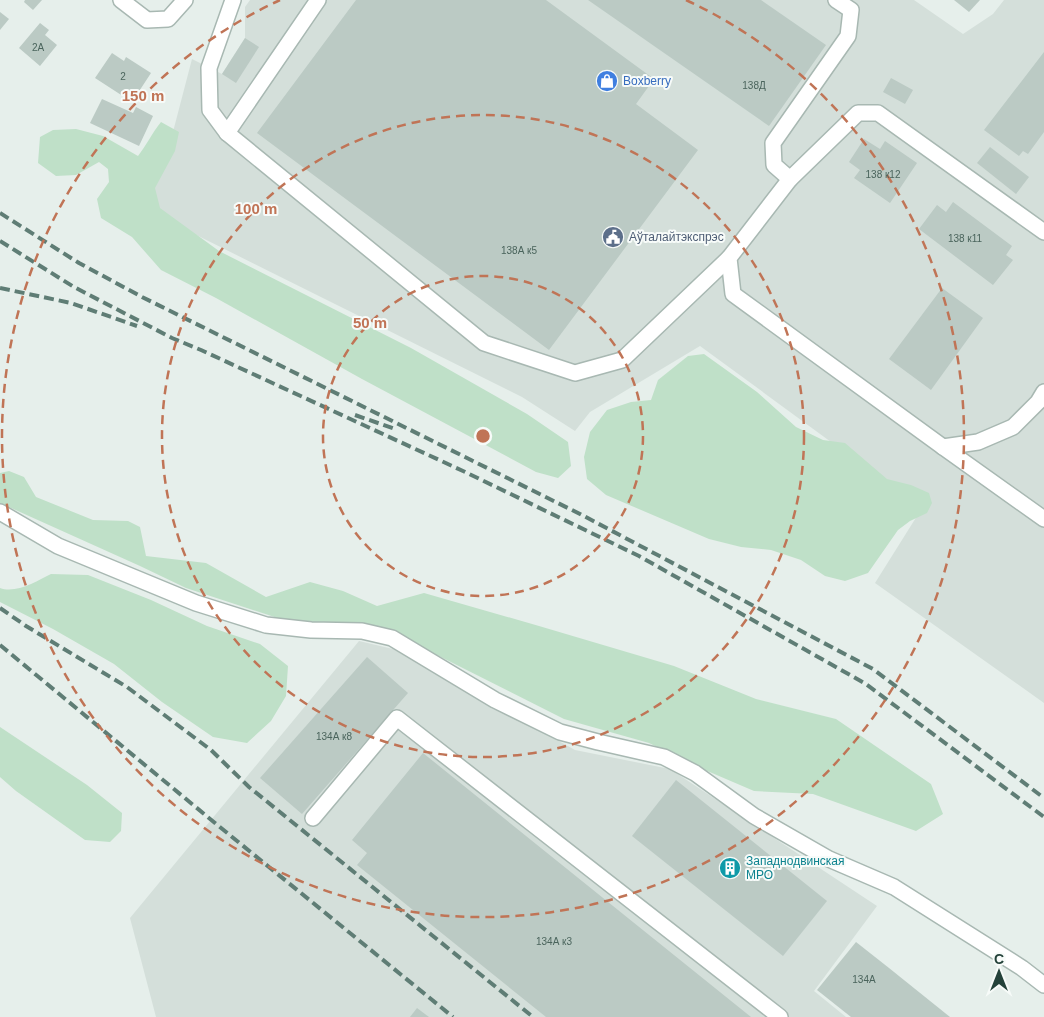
<svg xmlns="http://www.w3.org/2000/svg" width="1044" height="1017" viewBox="0 0 1044 1017" font-family="Arial,sans-serif">
<rect width="100%" height="100%" fill="#e6efeb"/>
<g fill="#d4dfda">
<path d="M250,0H914L963,34L993,14L1004,0H1044V703L875,583L917,516L913,502L700,346L590,412L575,431L522,397L140,207L174,128L192,59L222,74L245,38V7Z"/>
<path d="M359,641L393,649L575,750L670,769L877,906L814,991L846,1017H156L130,918Z"/>
</g>
<g fill="#bfe0c8">
<path d="M161,122L179,132L175,151L155,188L160,208L219,251L411,348L527,414L568,442L571,466L558,478L536,472L362,379L216,298L161,270L132,237L101,218L97,199L109,182L108,169L99,162L76,175L56,176L38,163L40,137L53,130L76,129L103,136L138,156C146,146 152,133 161,122Z"/>
<path d="M704,354L757,392L796,427L823,440L845,443L887,479L911,485L929,493L932,503L927,513L910,521L898,530L868,573L845,581L825,576L801,560L771,550L741,547L709,539L606,495L587,479L584,457L590,432L607,410L631,402L651,400L658,380L688,356Z"/>
<path d="M9,471L24,477L36,497L93,520L128,521L140,527L146,556L206,563L266,597L310,582L343,591L377,606L424,593L539,626L674,666L756,699L836,719L931,784L943,814L916,831L813,794L754,791L698,767L649,743L564,719L415,644L314,630L186,588L140,566L0,503V473Z"/>
<path d="M51,574L88,575L151,600L207,626L260,644L288,666L286,696L271,721L247,743L213,737L162,702L114,664L53,629L0,602V588C16,594 37,581 51,574Z"/>
<path d="M0,727L87,785L122,813L121,831L110,842L85,840L16,791L0,777Z"/>
</g>
<g fill="#bbcac4">
<path d="M25,0H42L33,10L24,2Z"/>
<path d="M356,0H546L654,79L636,104L698,150L549,350L257,133Z"/>
<path d="M588,0H761L826,45L769,126Z"/>
<path d="M954,0H980L969,12Z"/>
<path d="M0,12L9,19L0,30Z"/>
<path d="M40,23L49,30L45,35L57,45L40,66L19,48Z"/>
<path d="M245,38L259,47L236,83L222,74Z"/>
<path d="M1044,52V132L1028,154L1023,151L1019,156L984,130Z"/>
<path d="M112,53L124,61L126,57L151,73L132,102L95,78Z"/>
<path d="M891,78L913,90L905,104L883,92Z"/>
<path d="M102,99L133,113L136,107L153,116L139,146L90,123Z"/>
<path d="M864,139L880,149L885,141L917,163L890,203L854,178L860,170L849,162Z"/>
<path d="M990,147L1029,177L1016,194L977,163Z"/>
<path d="M953,202L1012,246L1006,255L1013,260L993,285L919,229L937,205L946,212Z"/>
<path d="M942,288L983,318L931,390L889,359Z"/>
<path d="M367,657L408,693L302,814L260,778Z"/>
<path d="M423,753L751,1017H546L357,865L367,853L352,840Z"/>
<path d="M676,780L827,901L783,956L632,836Z"/>
<path d="M856,942L889,968L950,1017H851L817,990Z"/>
<path d="M417,1008L429,1017H410Z"/>
</g>
<g fill="none" stroke-linecap="round" stroke-linejoin="round">
<g stroke="#a8b8b2" stroke-width="18">
<g id="minor">
<path d="M121,0L147,20L168,19L185,0"/>
<path d="M233,0L209,68L210,110L227,133L484,343L575,373L622,360L729,258"/>
<path d="M227,133L318,0"/>
<path d="M790,179L774,165L773,143L848,36L851,10L836,0"/>
<path d="M1044,232L878,113H858L790,179L729,258L733,294L943,447L1044,519"/>
<path d="M943,447L978,442L1013,427L1038,402L1044,392"/>
<path d="M0,512L58,546L196,603L266,625L311,630L362,631L392,638L495,700L560,732L598,742L664,757L695,773L754,816L829,859L894,887L1022,968L1044,985"/>
<path d="M313,818L397,718L780,1017"/>
</g>
</g>
<use href="#minor" stroke="#fff" stroke-width="15"/>
<g stroke="#5f7d75" stroke-width="4" stroke-dasharray="10 5" stroke-linecap="butt">
<path d="M0,213L79,263L142,297L580,514L873,669L1044,798"/>
<path d="M0,241L74,287L172,338L201,350L463,471L639,556L866,684L1044,817"/>
<path d="M0,288L71,303L137,326"/>
<path d="M355,415L395,429"/>
<path d="M0,608L26,626L127,687L211,750L249,787L533,1017"/>
<path d="M0,645L215,823L453,1017"/>
</g>
</g>
<g fill="none" stroke="#c07456" stroke-width="2.5" stroke-dasharray="9 6">
<circle cx="483" cy="436" r="160"/>
<circle cx="483" cy="436" r="321"/>
<path d="M686 0A481 481 0 1 1 280 0"/>
</g>
<defs>
<g id="shop-disc" transform="scale(1.125)"><circle r="9.5" fill="#3f7fe0" stroke="#f7fbf9"/><path d="M-5-2.5h2.3a2.7 3.5 0 0 1 5.4 0H5L5.5 6h-11ZM-1.5-2.5h3a1.5 2.3 0 0 0-3 0Z" fill="#fff"/></g>
<g id="civic-disc" transform="scale(1.125)"><circle r="9.5" fill="#5c6f8a" stroke="#f7fbf9"/><path d="M-.6-6.5H3V-4.5H.6V-3L4-1V1h2V6H-6V1h2V-1L-.6-3ZM-1.2 2.5V6h2.4V2.5Z" fill="#fff"/></g>
<g id="building-disc" transform="scale(1.125)"><circle r="9.5" fill="#0f9aa8" stroke="#f7fbf9"/><path d="M-4-6H4V6H1V3H-1V6H-4ZM-2.5-4.3h1.7v1.8h-1.7ZM.8-4.3h1.7v1.8H.8ZM-2.5-1h1.7V.8h-1.7ZM.8-1h1.7V.8H.8Z" fill="#fff"/></g>
</defs>
<g fill-rule="evenodd">
<use href="#shop-disc" x="607" y="81"/>
<use href="#civic-disc" x="613" y="237"/>
<use href="#building-disc" x="730" y="868"/>
</g>
<g text-anchor="middle" dominant-baseline="central" stroke-width="4" stroke-linejoin="round" paint-order="stroke">
<g font-size="10" fill="#4a645c">
<text x="38" y="47">2А</text>
<text x="123" y="76">2</text>
<text x="754" y="85">138Д</text>
<text x="883" y="174">138 к12</text>
<text x="965" y="238">138 к11</text>
<text x="519" y="250">138А к5</text>
<text x="334" y="736">134А к8</text>
<text x="554" y="941">134А к3</text>
<text x="864" y="979">134А</text>
</g>
<g font-size="12" fill="#366cbe" stroke="#f7fbf9" text-anchor="start">
<text x="623" y="81">Boxberry</text>
</g>
<g font-size="12" fill="#4e5e75" stroke="#f7fbf9" text-anchor="start">
<text x="629" y="237">Аўталайтэкспрэс</text>
</g>
<g font-size="12" fill="#0d838f" stroke="#f7fbf9" text-anchor="start">
<text x="746" y="861">Западнодвинская<tspan x="746" dy="14">МРО</tspan></text>
</g>
</g>
<circle cx="483" cy="436" r="8" fill="#c07456" stroke="#f7fbf9" stroke-width="2.5"/>
<g font-size="15" text-anchor="middle" font-weight="bold" fill="#c07456" stroke="#f7fbf9" stroke-width="4" stroke-linejoin="round" paint-order="stroke">
<text x="143" y="101">150 m</text>
<text x="256" y="214">100 m</text>
<text x="370" y="328">50 m</text>
</g>
<g transform="translate(999 972)" stroke="#f7fbf9" stroke-width="4" paint-order="stroke">
<path d="M0-4L9 19L0 12L-9 19Z" fill="#24423a"/>
<text y="-8" font-size="14" font-weight="bold" text-anchor="middle" fill="#24423a">С</text>
</g>
</svg>
